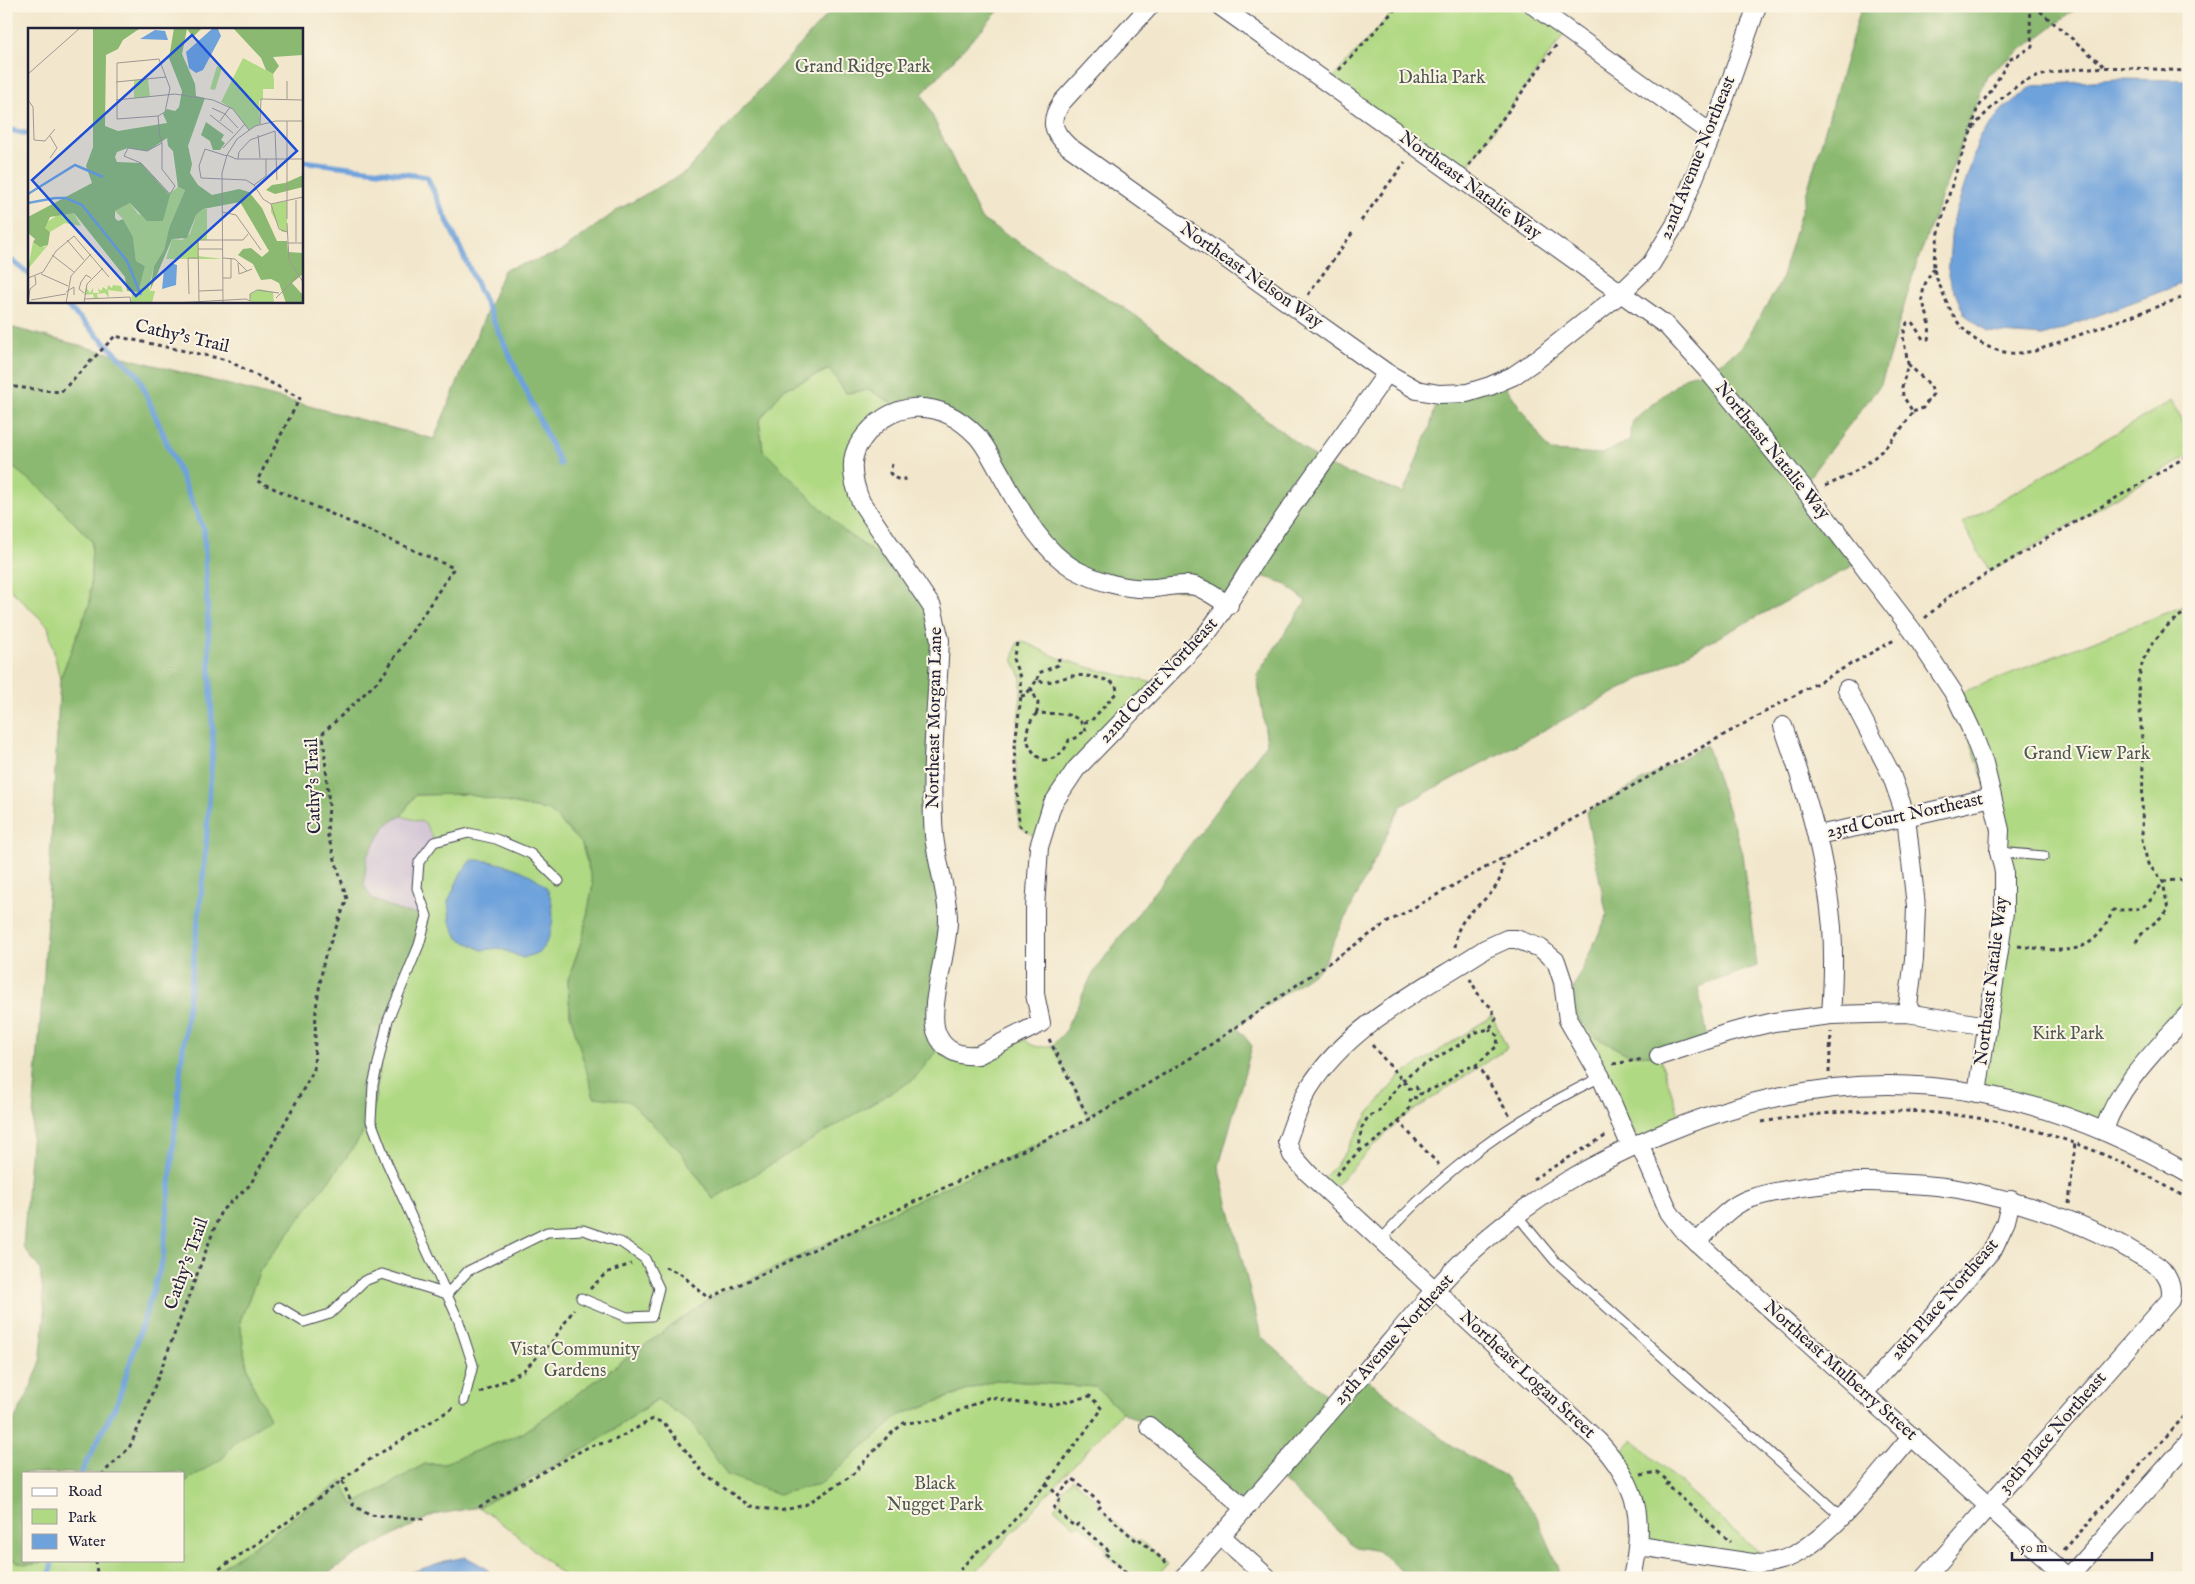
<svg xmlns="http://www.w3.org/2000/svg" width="2195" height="1584" viewBox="0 0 2195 1584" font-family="'IM FELL English',serif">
<rect width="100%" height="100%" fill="#fcf5e5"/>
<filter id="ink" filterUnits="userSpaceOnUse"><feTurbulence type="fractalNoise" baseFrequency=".02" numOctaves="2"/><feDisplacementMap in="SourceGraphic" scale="10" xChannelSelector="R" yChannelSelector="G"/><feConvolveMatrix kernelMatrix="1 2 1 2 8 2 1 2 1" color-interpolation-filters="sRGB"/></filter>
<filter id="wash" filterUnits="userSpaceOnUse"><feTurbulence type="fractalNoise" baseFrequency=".0096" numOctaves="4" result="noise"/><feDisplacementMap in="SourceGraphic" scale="20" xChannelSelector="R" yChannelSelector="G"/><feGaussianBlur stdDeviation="1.12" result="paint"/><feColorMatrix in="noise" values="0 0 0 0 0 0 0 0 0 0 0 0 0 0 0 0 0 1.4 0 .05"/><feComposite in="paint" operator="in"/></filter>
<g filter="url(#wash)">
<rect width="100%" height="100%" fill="#f2e7cc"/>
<path fill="#ccbed3" d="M401,816L425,823L434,842L427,916L400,911L372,899L364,885L367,856L386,825Z"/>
<g fill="#b0d983" stroke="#697e5f">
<path d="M1398,6H1535L1567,30L1459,178L1327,84Z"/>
<path d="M830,369L846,393L870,390L902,409L865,434L854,486L925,594L886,561L845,532L763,450L759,421L783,390Z"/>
<path d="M2171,401L2189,432V455L1990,572L1962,523Z"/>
<path d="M6,461L45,492L92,541L90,602L60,679L48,626L6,585Z"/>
<path d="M2189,604V1013L2104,1130L1977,1093L1999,951L2000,830L1955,695Z"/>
<path d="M1022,641L1059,658L1091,668L1158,684L1076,769L1041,841L1019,826L1015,744L1021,696V677L1013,659L1017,643Z"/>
<path d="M466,794L550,811L582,844L593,885L583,936L568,980L570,1014L629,1101L680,1151L713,1199L940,1040L956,1053L1025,1040C1034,1048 1040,1048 1052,1045L1089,1119L709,1299L523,1433L442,1464H425L353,1505L342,1482L274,1532L206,1578H6V1555C17,1565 33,1567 47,1560H184V1482L222,1458L236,1441L269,1418L252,1384L245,1357L240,1321L260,1270L346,1158L371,1121L388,1020L427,916L417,888L419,862L434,841L425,823L401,816L415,795Z"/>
<path d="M1566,1004L1594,1036L1625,1053L1659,1056L1683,1125L1639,1143Z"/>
<path d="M1492,1016L1507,1048L1398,1121L1328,1193L1319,1184L1344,1155L1368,1114L1399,1077Z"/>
<path d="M995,1380L1096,1387L1122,1412L971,1578H566L512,1531L479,1507L590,1446L658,1399L691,1422L727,1475L820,1484L900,1415Z"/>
<path d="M1633,1440L1770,1563L1639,1546L1615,1459Z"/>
<path d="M1073,1479L1102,1505L1100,1508L1137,1542L1140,1540L1168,1564L1156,1578H1132L1105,1553L1107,1550L1079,1524L1075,1527L1054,1508L1061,1499L1058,1495Z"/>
</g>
<g fill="#8cb971" stroke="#576e56">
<path d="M835,6H1003L922,94L981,219L1135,315L1323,464L1403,493L1430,427L1439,394L1502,381L1550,451L1602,454L1629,441L1633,420L1687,376L1708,371L1741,348L1780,283L1861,8L1864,6H2080L1987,75L1916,265L1881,384L1802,486L1860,562L1401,806L1321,968L1237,1027L1252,1046L1219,1166L1261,1336L1336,1404L1362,1375L1452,1446L1504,1476L1536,1515L1558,1565V1578H1409L1379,1551L1356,1547L1276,1474L1245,1508L1149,1426L1122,1412L1096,1387L995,1380L900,1415L820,1484L778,1494L727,1475L691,1422L657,1399L590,1446L479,1507L433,1515L352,1557L321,1578H206L274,1532L342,1481L353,1505L425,1464H442L523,1433L709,1299L1089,1119L1052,1045L1064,1033L1093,973L1267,743L1257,675L1306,601L1284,583L1249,572L1229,605L1206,591L1152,588L1067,564L964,425L902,409L870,390L846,393L829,369L783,390L759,421L763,450L845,532L886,561L925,594L932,607L940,875V1040L935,1053L914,1079L713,1199L680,1151L629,1101L594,1097L570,1014L568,980L583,936L593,885L582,844L550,811L466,794L415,795L401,816L386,825L367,856L364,885L372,899L400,911L427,916L388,1020L371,1121L346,1158L260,1270L240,1321L245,1357L252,1384L270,1418L236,1441L223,1458L184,1482V1473H24V1560H46C33,1567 17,1565 6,1555V1434L27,1396L40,1364L45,1314L40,1269L23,1247L44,974L60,679L90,603L92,541L45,492L6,462V326L434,439L504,270L559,253L619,209L686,172Z"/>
<path d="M1706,745L1741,847L1757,966L1698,987L1708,1040L1659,1056L1625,1053L1594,1036L1566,1004L1607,916L1586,812Z"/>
</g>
<g fill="#6ea2db" stroke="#48628b">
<path d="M2116,79L2189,80V281L2043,336L1987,332L1964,314L1948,276L1952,225L1980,136L2003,109L2033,86Z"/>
<path d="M471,860C491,859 538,871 548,891C556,908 554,936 541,950C537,954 528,956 523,958L499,948L482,950L458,938L450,921L448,902L461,873Z"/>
<path d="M466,1557L486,1568L494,1578H394L445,1561Z"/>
</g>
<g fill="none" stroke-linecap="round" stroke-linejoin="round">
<g stroke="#6ea2db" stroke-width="5.5">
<path d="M6,129L29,134"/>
<path d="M301,161L427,177L560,464"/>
<path d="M6,256L29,274"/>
<path d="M62,301L138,375L204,530L213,742L205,860L180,1075L163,1259L118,1401L81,1473"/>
<path d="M50,1578L52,1560"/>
</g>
</g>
</g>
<g filter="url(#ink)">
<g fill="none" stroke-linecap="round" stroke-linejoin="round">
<g stroke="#414051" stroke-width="11">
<g id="lane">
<path d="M1999,852L2044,856"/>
<path d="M1516,1214L1555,1261L1841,1516"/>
<path d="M1380,1241C1443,1169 1515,1118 1601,1077"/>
<path d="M279,1307L304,1322L330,1314L364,1281L382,1274L447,1294L468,1271L547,1232L583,1230L622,1243L645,1259L659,1288L652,1316L627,1317L581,1298"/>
<path d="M464,1401L473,1365L458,1319L387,1163L371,1121L373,1085L388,1020L419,945L427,916L417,888L419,862L434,842L469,833L496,839L531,854L559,881"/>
</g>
</g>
<g stroke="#414051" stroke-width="20">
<g id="street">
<path d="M1150,6L1062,102C1049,121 1052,131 1068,146L1387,373L1417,390L1439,394L1467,393L1490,386L1513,376L1539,358L1620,294L1651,264L1675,225L1712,134L1757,6"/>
<path d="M1220,6L1667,326L1708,371L1802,486L1912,630L1955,695L1971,729L1984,763L2000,830L1999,852L2004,871V912L1999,951L1977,1093"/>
<path d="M1534,6L1712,134"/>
<path d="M1229,605C1218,599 1207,590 1195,586C1182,583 1167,587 1154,588C1127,590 1098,582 1074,569C1038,547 1019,506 999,471C992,459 986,446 977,436C939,396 889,398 859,444C848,461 854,485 861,502L932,607L940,640C937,705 929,772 934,836C937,863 947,892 948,918C949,949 928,1006 936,1031C942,1050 959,1057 978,1055L1041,1023L1035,994V908L1039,847L1052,805L1076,769L1204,637C1226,610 1242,580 1261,551C1301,491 1345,433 1387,373"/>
<path d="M1847,689L1891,774L1906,817L1916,906L1914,959L1907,1013"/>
<path d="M1783,726C1806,791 1826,857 1832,927C1834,956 1833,986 1831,1015"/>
<path d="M1817,835L1906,817L1992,797"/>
<path d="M1659,1056L1728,1033L1774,1022L1831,1015L1907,1013L1988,1026"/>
<path d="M2104,1130C2120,1083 2157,1049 2189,1013"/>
<path d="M1639,1143L1669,1212L1681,1228L2068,1578"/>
<path d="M1631,1147L1601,1077L1568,1020L1563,982L1556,961L1540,948L1516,939H1507L1485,949C1424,989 1349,1024 1309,1088C1299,1104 1294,1123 1287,1141L1292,1155L1308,1173L1598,1441C1639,1486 1645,1519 1632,1578"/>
<path d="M1697,1243C1712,1227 1728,1206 1749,1199C1780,1189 1835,1181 1868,1182C1898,1183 1929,1184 1958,1189C2020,1201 2085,1222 2139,1255C2146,1259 2155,1263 2161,1269C2169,1278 2173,1289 2170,1300L1925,1578"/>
<path d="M1864,1393L1993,1249L2006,1221L2011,1200"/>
<path d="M1149,1426L1245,1508"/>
<path d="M1221,1536L1268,1578"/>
<path d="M1639,1546L1759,1564C1771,1563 1781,1561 1792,1556C1834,1536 1880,1472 1912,1436"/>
<path d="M1183,1578C1244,1510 1305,1441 1365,1372C1401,1330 1442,1277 1483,1242C1540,1193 1591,1164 1659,1135C1847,1055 2014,1073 2189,1174"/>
<path d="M2068,1578L2189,1442"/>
</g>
</g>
<g stroke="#414051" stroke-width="3" stroke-dasharray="4 4" stroke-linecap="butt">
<path d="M2034,6L2106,68"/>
<path d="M1339,70L1398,6"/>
<path d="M2189,71C2138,69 2071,60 2024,82C2011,88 1979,118 1972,130C1961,150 1931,248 1934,268C1935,277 1940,285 1943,293C1955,326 1973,346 2009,353C2017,354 2027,352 2035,351L2189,295"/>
<path d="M1972,129L1977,109L1991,91L2009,60L2032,47L2029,6"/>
<path d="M1469,165L1557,44"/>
<path d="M1361,221L1405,162"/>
<path d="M1308,295L1353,232"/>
<path d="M1908,364L1931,386L1933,394L1923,408L1913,412"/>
<path d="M6,386L61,392L115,336L227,360L300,398L257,481L454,568L381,678L323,733L329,806L327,833L347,899L324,959L316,1008L314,1070L250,1185L221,1211L141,1422L129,1448L103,1473"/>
<path d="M892,464L890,473C896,481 901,480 910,478"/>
<path d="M1825,486C1867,469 1888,449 1913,412L1903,396L1902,387L1908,364L1903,336L1907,323L1912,322L1923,339H1928C1936,309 1908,306 1934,268"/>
<path d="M1925,618L1951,595L2189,455"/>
<path d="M1017,643L1013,659L1020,677L1021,696L1015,744L1019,826L1026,831"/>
<path d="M1037,680L1039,673L1058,665L1059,658"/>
<path d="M1021,696L1026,695L1031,688"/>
<path d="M1037,713C1022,729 1024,747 1042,760C1056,760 1064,753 1069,740L1076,738L1086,729"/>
<path d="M1084,722L1091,721L1117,692L1116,685C1106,678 1084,674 1072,676C1059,678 1050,685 1037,680L1031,688L1038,703L1037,713C1059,715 1080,709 1087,734"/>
<path d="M2163,881L2181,880L2189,884"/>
<path d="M2136,942C2143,929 2158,922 2168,910L2163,881L2148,864L2142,840L2143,754L2138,681L2143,660L2153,642L2171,622L2189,610"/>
<path d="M2018,946C2063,951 2092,960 2113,910C2146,910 2145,909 2163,882"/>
<path d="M1455,947C1456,942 1456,936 1458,931C1469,902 1505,898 1503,858"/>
<path d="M1049,1039L1089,1119"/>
<path d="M1372,1045L1410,1089L1416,1087L1420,1094"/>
<path d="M1613,1064L1644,1059"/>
<path d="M1475,1066L1482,1071L1509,1115"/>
<path d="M1829,1073L1831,1032"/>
<path d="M1398,1121L1440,1166"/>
<path d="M1762,1122C1916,1095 2056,1115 2189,1200"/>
<path d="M1359,1151C1370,1147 1404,1119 1409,1109C1410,1106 1410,1100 1411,1097L1417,1098L1420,1094L1446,1083L1462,1069L1475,1066L1497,1046L1498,1036L1489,1029"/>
<path d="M1336,1175L1359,1151L1361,1129L1368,1117L1378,1112L1402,1081L1412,1072L1462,1043L1473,1033L1489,1029L1496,1019L1491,1007L1481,999L1470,979"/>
<path d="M1533,1179L1607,1135"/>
<path d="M2069,1204L2075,1142"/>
<path d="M665,1267L681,1274L709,1299L1089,1119L1194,1056L1388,922L1896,639"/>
<path d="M590,1289L606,1273L631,1264"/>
<path d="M480,1393L523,1371L552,1342L574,1309"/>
<path d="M1641,1475L1657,1472L1669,1482L1667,1485L1731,1542"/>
<path d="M342,1481L353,1505L369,1515L425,1519"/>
<path d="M1046,1484L1058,1495"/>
<path d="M479,1507L590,1446L613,1441L653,1419L664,1423L705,1475L750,1506L780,1511L805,1505L851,1476L887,1437L904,1423L938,1420L990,1397L1020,1403L1051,1405L1090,1396L1102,1409L1046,1484L1001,1535L975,1553L953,1578"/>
<path d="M2064,1550L2189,1411"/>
<path d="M96,1560L97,1578"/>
<path d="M206,1578L274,1532L366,1462L453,1408"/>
<path d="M1132,1578L1105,1553L1108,1550L1078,1524L1075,1527L1054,1508L1061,1498L1058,1495L1073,1479L1102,1505L1099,1508L1138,1542L1140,1540L1168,1564"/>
</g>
<use href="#lane" stroke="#fff" stroke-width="9"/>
<use href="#street" stroke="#fff" stroke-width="18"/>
</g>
</g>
<g text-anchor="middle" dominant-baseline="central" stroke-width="4" stroke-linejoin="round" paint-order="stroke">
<g font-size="18" fill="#4d5951" stroke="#fcf5e5">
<text x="863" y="67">Grand Ridge Park</text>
<text x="1442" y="78">Dahlia Park</text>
<text x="2087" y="754">Grand View Park</text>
<text x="2068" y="1034">Kirk Park</text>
<text x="575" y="1350">Vista Community<tspan x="575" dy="21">Gardens</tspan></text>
<text x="935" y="1484">Black<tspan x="935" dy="21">Nugget Park</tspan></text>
</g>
<g font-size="18" fill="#22223b" stroke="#fcf5e5">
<text transform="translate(1698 158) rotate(-68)">22nd Avenue Northeast</text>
<text transform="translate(1470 186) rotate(36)">Northeast Natalie Way</text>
<text transform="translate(1251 276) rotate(35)">Northeast Nelson Way</text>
<text transform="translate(182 337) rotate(13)">Cathy's Trail</text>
<text transform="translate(1772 451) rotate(51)">Northeast Natalie Way</text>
<text transform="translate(1159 681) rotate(-47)">22nd Court Northeast</text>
<text transform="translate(935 718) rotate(-89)">Northeast Morgan Lane</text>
<text transform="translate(314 786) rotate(-92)">Cathy's Trail</text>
<text transform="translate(1905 816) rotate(-12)">23rd Court Northeast</text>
<text transform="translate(1992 981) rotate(-83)">Northeast Natalie Way</text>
<text transform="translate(187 1264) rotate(-70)">Cathy's Trail</text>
<text transform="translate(1945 1300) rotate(-49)">28th Place Northeast</text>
<text transform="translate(1394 1340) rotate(-48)">25th Avenue Northeast</text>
<text transform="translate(1840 1371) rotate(42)">Northeast Mulberry Street</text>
<text transform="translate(1527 1375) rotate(43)">Northeast Logan Street</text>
<text transform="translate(2053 1433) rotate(-49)">30th Place Northeast</text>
</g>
</g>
<g transform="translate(28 28)">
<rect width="275" height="275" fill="#f2e7cc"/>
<path d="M215,30L245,46L246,52V61H235V71L231,73L232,96L221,102L205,81L193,74ZM189,38L194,40L187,62L182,61ZM120,51L122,69L106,70V52ZM150,159L157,162L141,200L136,222L126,238L121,260L122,263H127L124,275H103L104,265H108L117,238L108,233L105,209L95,191L87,183L102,175L110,186L135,193L141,166ZM259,173V204H254L243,184V176ZM175,181H179V212H170V228L195,231H138L144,211L154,212L162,206L168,187ZM32,185H46L53,198L37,195L22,204L17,200L18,195ZM5,214L16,219L20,217L0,241ZM80,257L84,260L85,257L93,258L95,264L80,262L81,270L77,265L69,266L70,270L66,271L65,266L56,267L58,259L62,265L65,260V265H71L70,260L73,263L75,259L79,262ZM232,261L245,264L246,275H222V266Z" fill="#b0d983"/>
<path d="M65,0H119L111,1L95,12L90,21L78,27L77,98L90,103L139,95L135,86L139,81L147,83L151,79L154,63L141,30L146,0H174L165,9L159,1L154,26L167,56L168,68L177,70L160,118L164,136L162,145L170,157L184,167L211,161L221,164L234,180L249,213H259L260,224L275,225V246L264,255L274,266L275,275H258L251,255L243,251L233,252L225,236L210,227L215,221L223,220L234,229L241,223L212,174L175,181L168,187L159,210L144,211L122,263L126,238L136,222L141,200L157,162L150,159L145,123L140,118L139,110L120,123L100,120L89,124L87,129L89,134L113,135L142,167L135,193H119L102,175L87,183V190L90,193L95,191L105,209L108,233L117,238L110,264L99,263L97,249L46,185L22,189L17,200L22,204L20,217L12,219L5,214L7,211L0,205V189L64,155L58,138L65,119ZM205,0H275V27L245,29L251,38L245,46L238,42L233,30ZM178,94L196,107L193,112L197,115L192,122H185L182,113L173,107ZM275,147V159L247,166L238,162L244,157L257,155Z" fill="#8cb971"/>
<path d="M185,0L190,1L193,8L175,42L168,45L161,40L158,24ZM127,2L137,3L140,12L112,11ZM143,235L149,237L148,257L134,261L136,242Z" fill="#6ea2db"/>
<path fill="none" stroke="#6ea2db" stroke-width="2.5" d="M0,166L47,137L75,149M0,175L27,170H38L54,177L99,233L113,267"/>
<path fill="none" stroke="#9f9892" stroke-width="1" d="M131,31L142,60L137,84L130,88L89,91V35ZM0,46L52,0M88,54L138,49M259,71V53M0,72L5,79L6,112L17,113L27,101M88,72L147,66L185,72L205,81L221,102M184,80L197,86L210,100M182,87L205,105M130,88L132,109L134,115V141L147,158L142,166L113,135L96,128L100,120L119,123L134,115M192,93L202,79M232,96L233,71L275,72M230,107L232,130M22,108L29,120L22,130M195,120L217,96M199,127L208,131H275M199,128L177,121L171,138L173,150L218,152L226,157L235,171L243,176L275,169M210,131L211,124L222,112L247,103L249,152M226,157L238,148V131M268,172V214M243,176L251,201L259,204M194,184L208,187L233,222M259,191V93M259,195L261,232L275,254M39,212L56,232M259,215H275M170,221H195M24,227L46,244M195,230L207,231L219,243M210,235L211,246L224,241M13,246L40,258M0,250L15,244L28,223L46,208L81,249M195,250H203V230M171,263L195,262M38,264L46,259V267M56,265L51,261L53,254L58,247L63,250M161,266L160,230H170M248,270L270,248M56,271L102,269L103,275M3,272L38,266M222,273V266L229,262L251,265M0,275L2,261L8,256L7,248M38,275L43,248L63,226M56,275L59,256L75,240M146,275L218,271L222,273M171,275L170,212H215L220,206M195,275L194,145L199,127L209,111L227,98L248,93H275"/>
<path fill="#1d4ed8" fill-opacity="0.15" stroke="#1d4ed8" stroke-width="2.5" d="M164,7L269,123L108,268L4,152Z"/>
<rect width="275" height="275" fill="none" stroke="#22223b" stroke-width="2.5"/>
</g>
<rect width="2195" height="1584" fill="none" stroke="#fcf5e5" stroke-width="25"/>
<rect x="22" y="1472" width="162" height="90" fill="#fcf5e5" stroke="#a5a1a1"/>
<rect x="32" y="1488" width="25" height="8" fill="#ffffff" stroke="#a5a1a1"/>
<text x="68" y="1496" font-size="15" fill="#22223b">Road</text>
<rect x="32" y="1509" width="25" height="15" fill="#b0d983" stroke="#a5a1a1"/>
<text x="68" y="1522" font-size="15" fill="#22223b">Park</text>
<rect x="32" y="1534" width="25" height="15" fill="#6ea2db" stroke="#a5a1a1"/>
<text x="68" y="1546" font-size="15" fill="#22223b">Water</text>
<path d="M2012 1552v8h140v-8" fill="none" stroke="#22223b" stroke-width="2.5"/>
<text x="2020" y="1552" font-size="15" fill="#22223b" stroke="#fcf5e5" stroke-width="4" paint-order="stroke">50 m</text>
</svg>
